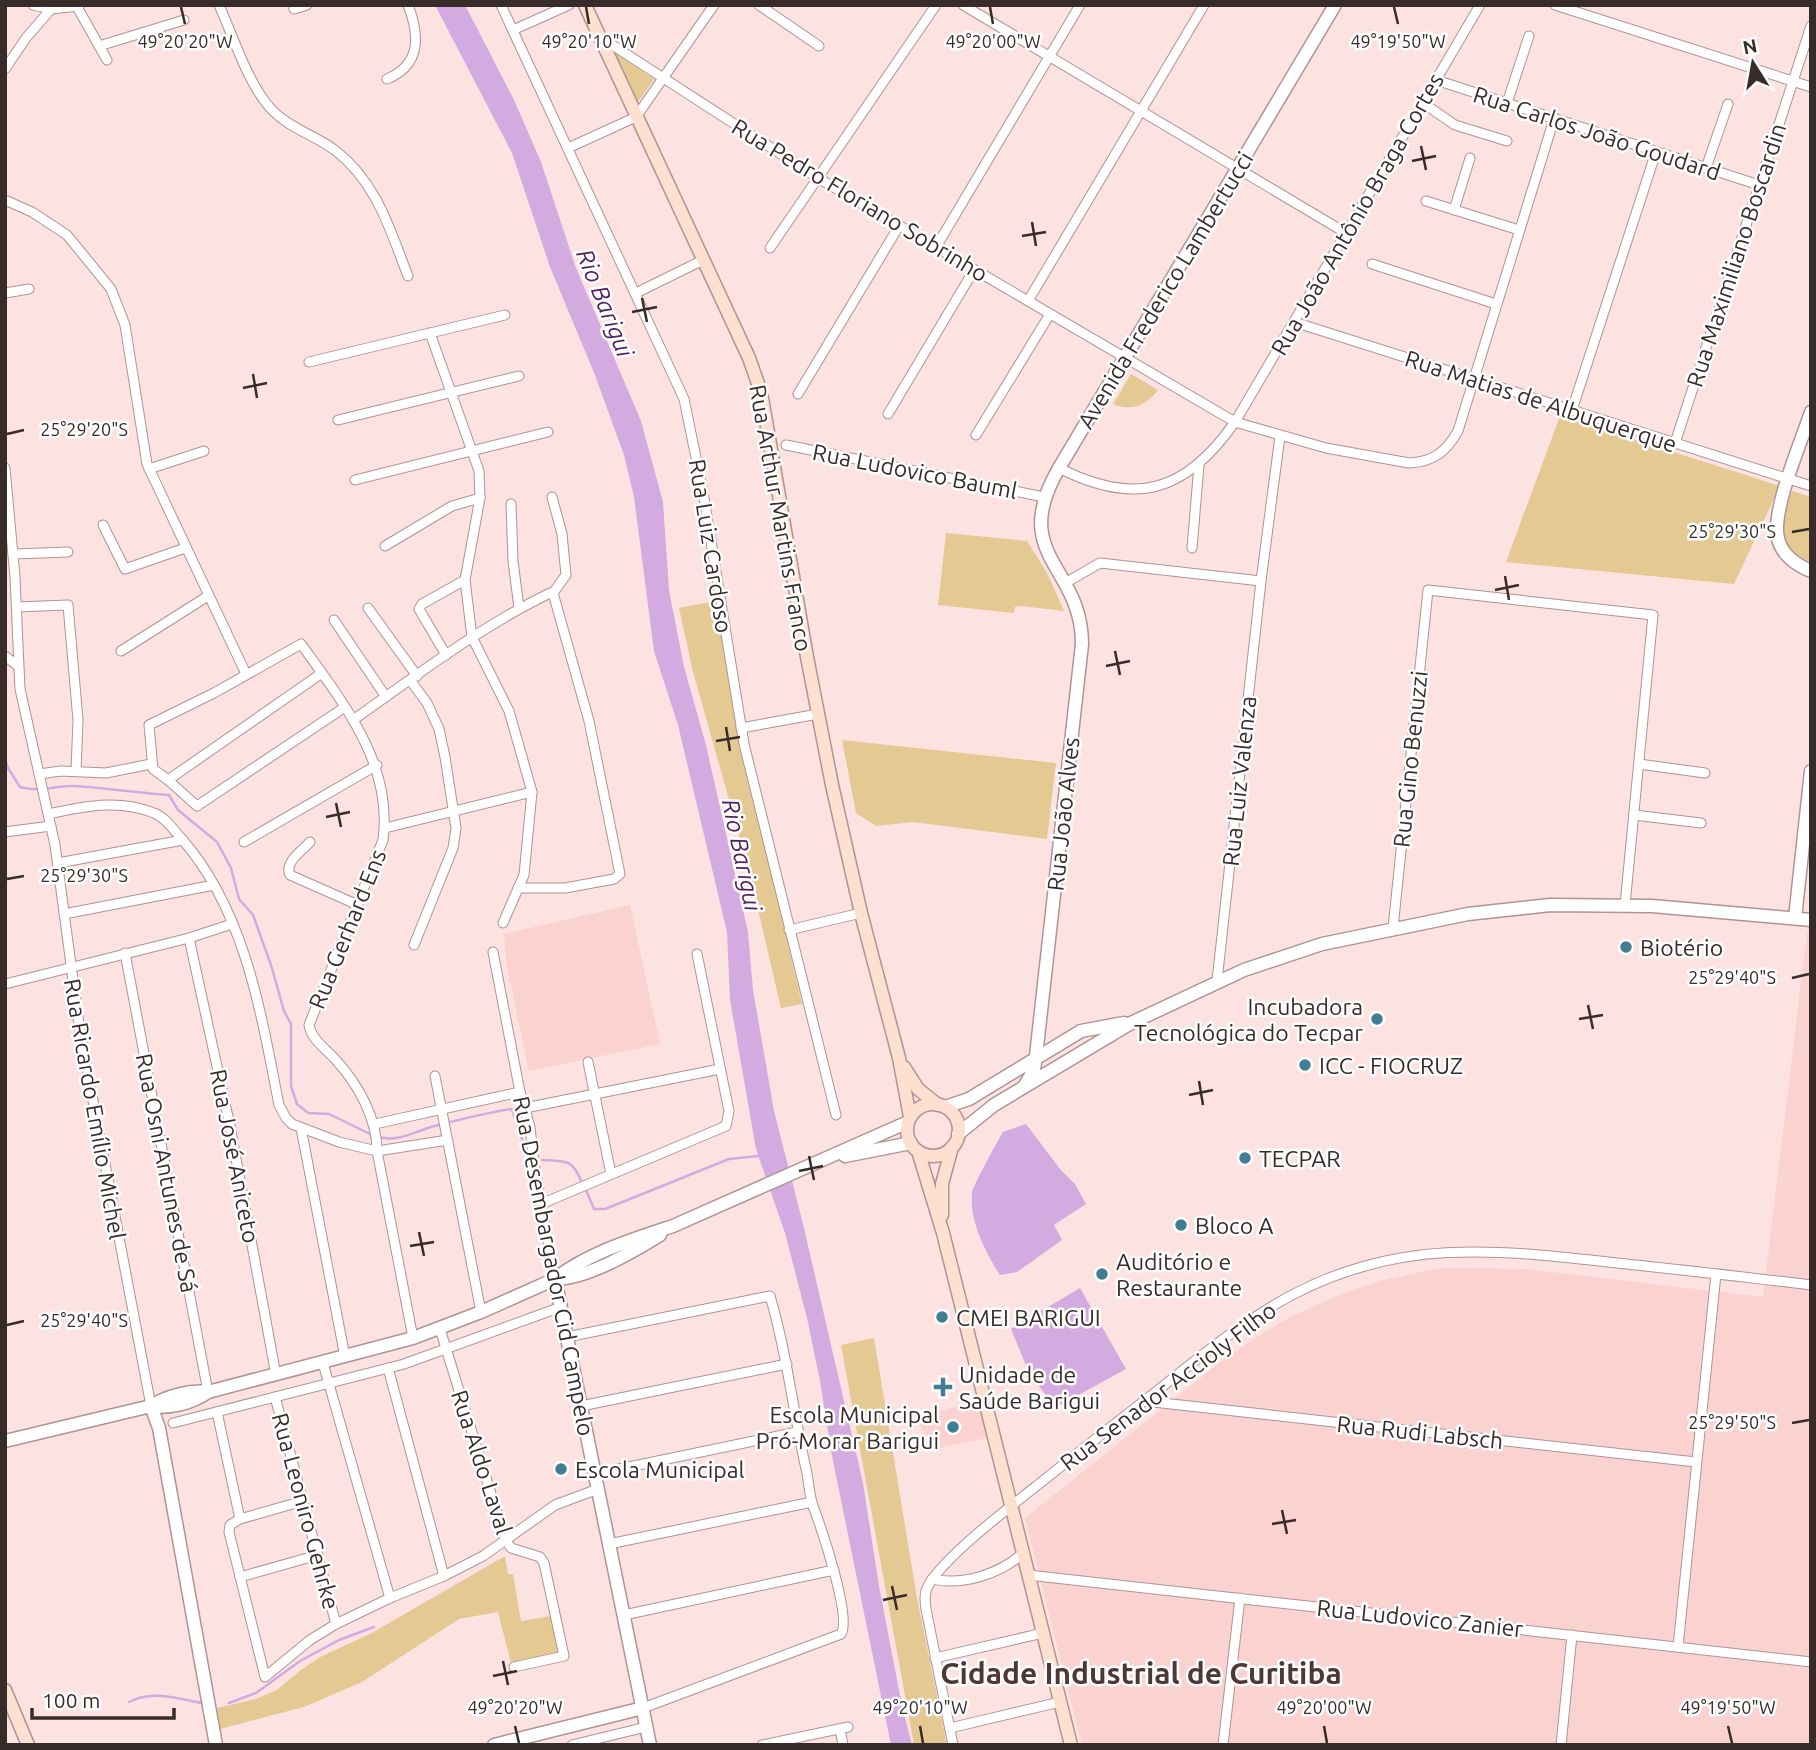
<svg xmlns="http://www.w3.org/2000/svg" width="1816" height="1750" viewBox="0 0 1816 1750" font-family="Ubuntu,sans-serif">
<rect width="100%" height="100%" fill="#fce2e0"/>
<g fill="#fad2d0">
<path d="M630,905L660,1044L529,1071L506,962L504,934Z"/>
<path d="M1807,933H1811V1745H1082L1025,1518L1218,1364L1251,1341L1290,1317L1341,1294L1384,1280L1440,1268L1526,1269L1763,1297Z"/>
<path d="M979,1401L987,1438L933,1449L916,1417Z"/>
</g>
<g fill="#e4c992">
<path d="M615,53L654,79L638,102Z"/>
<path d="M1131,374L1158,390C1147,405 1131,412 1113,404Z"/>
<path d="M1560,416L1780,486L1734,584L1506,562Z"/>
<path d="M1792,491L1811,497V558L1808,562C1774,542 1781,524 1792,491Z"/>
<path d="M946,533L1027,541L1047,573L1064,611L1021,606L1015,607L1014,613L938,605Z"/>
<path d="M715,601L739,738L802,1004L781,1008L748,867L693,672L679,608Z"/>
<path d="M842,740L1056,763L1047,839L913,822L876,826L856,813Z"/>
<path d="M874,1338L917,1598L947,1745H914L841,1345Z"/>
<path d="M505,1556L508,1574H513L521,1621L551,1616L558,1653L511,1663L498,1612L459,1619L362,1682L304,1707L220,1729L217,1708L256,1699L277,1690L302,1669L322,1656L370,1634Z"/>
</g>
<g fill="#d3abe0">
<path d="M435,5H465L514,100L541,162L576,268L641,421L663,502L669,590L684,667L706,745L748,932L753,990L774,1111L803,1224L863,1483L879,1586L902,1706L912,1745H891L832,1456L820,1381L807,1318L785,1233L756,1149L730,1000L727,932L678,725L654,651L634,497L624,455L595,375L550,267L512,153Z"/>
<path d="M1026,1124L1060,1169L1075,1184L1086,1204L1054,1225L1062,1240L1017,1272L1000,1275C985,1251 969,1221 972,1192C973,1186 998,1140 1003,1132Z"/>
<path d="M1080,1288L1126,1369L1051,1410L1045,1394L1030,1375L1011,1329Z"/>
</g>
<g fill="none" stroke-linecap="round" stroke-linejoin="round">
<g stroke="#d3abe0" stroke-width="2.5">
<path d="M5,759L8,768L20,787C43,793 53,785 75,786C106,788 138,793 169,795L178,810L217,842L231,868L239,899L253,915L271,965L284,1011L291,1024V1086L297,1104L308,1113L329,1114L372,1135"/>
<path d="M378,1137C398,1142 412,1133 431,1127C458,1120 484,1113 512,1109L522,1139"/>
<path d="M542,1160C567,1162 572,1158 582,1183"/>
<path d="M586,1190L594,1209H605L729,1159L759,1156"/>
<path d="M129,1702C152,1690 176,1698 201,1703"/>
<path d="M229,1703L256,1693L300,1661L339,1640L374,1627"/>
</g>
<g stroke="#b09392" stroke-width="11">
<g id="minor">
<path d="M33,5L51,9L79,6"/>
<path d="M76,5L107,60"/>
<path d="M219,5C234,38 248,85 273,111C291,129 317,136 336,151C377,183 390,230 408,276"/>
<path d="M501,5L684,399L703,492L744,744L836,1115"/>
<path d="M759,5L819,46"/>
<path d="M963,5L1346,233"/>
<path d="M1555,5L1811,87"/>
<path d="M294,9L307,5"/>
<path d="M513,30L569,5"/>
<path d="M600,37L818,178L1235,422L1326,448L1409,463C1433,462 1446,452 1458,431L1554,119"/>
<path d="M99,46L184,20"/>
<path d="M5,69L26,38L51,9"/>
<path d="M387,79C421,65 420,36 408,5"/>
<path d="M1436,80L1759,185"/>
<path d="M1423,103L1455,125L1507,141"/>
<path d="M1507,103L1529,36"/>
<path d="M568,148L636,117L714,5"/>
<path d="M1706,168L1728,104"/>
<path d="M5,200L32,212L67,235L111,289L125,325L147,464L246,674"/>
<path d="M1426,201L1519,230"/>
<path d="M1454,210L1470,158"/>
<path d="M936,247L1080,5"/>
<path d="M770,248L936,5"/>
<path d="M1372,264L1496,304"/>
<path d="M5,293L29,289"/>
<path d="M636,293L703,260"/>
<path d="M1028,301L1204,5"/>
<path d="M1294,322L1811,486"/>
<path d="M430,333L479,471L480,498L465,580L472,637L509,711L532,792L524,875L503,923"/>
<path d="M309,362L505,315"/>
<path d="M798,394L899,226"/>
<path d="M1572,410L1656,152"/>
<path d="M888,414L974,270"/>
<path d="M338,420L519,376"/>
<path d="M976,435L1050,314"/>
<path d="M1675,443L1811,26"/>
<path d="M786,445L1044,497"/>
<path d="M5,468L15,577L20,689L55,845L80,1032L151,1406"/>
<path d="M1059,468C1136,507 1186,492 1235,422L1480,5"/>
<path d="M149,469L204,451"/>
<path d="M355,480L548,432"/>
<path d="M552,497L562,534L566,575L553,593"/>
<path d="M511,504L513,561L519,608"/>
<path d="M103,525L125,569L185,548"/>
<path d="M385,546L452,506L480,498"/>
<path d="M1192,548L1199,465"/>
<path d="M13,554L68,552"/>
<path d="M1065,583L1100,563L1261,581"/>
<path d="M17,607L68,605L78,720L76,771"/>
<path d="M368,608L417,676"/>
<path d="M334,620L386,697"/>
<path d="M121,651L208,596"/>
<path d="M446,655L419,609L422,604L465,580"/>
<path d="M5,656L18,666"/>
<path d="M410,680L427,703L439,729L445,757L456,828L453,848L414,945"/>
<path d="M345,707L197,806L168,780L153,769L149,725L214,693L301,644C343,703 393,763 383,840L309,1025C311,1039 326,1049 335,1059C358,1084 377,1118 377,1151L413,1338"/>
<path d="M353,720C417,675 480,627 550,593H553L589,721L620,874L614,879L565,888H518"/>
<path d="M741,728L818,714"/>
<path d="M1639,764L1705,773"/>
<path d="M39,774L61,771L106,773L151,764"/>
<path d="M168,780L322,673"/>
<path d="M49,814C84,806 119,799 154,813C165,817 173,829 181,838C245,910 261,1013 279,1105L286,1118L292,1124L339,1142L377,1151L448,1140"/>
<path d="M1634,815L1701,823"/>
<path d="M385,828L532,792"/>
<path d="M5,832L51,826"/>
<path d="M244,842L377,765"/>
<path d="M310,842C302,851 284,862 290,875L358,905"/>
<path d="M58,863L183,840"/>
<path d="M64,914L214,885"/>
<path d="M1393,928L1428,590L1653,615L1625,905"/>
<path d="M789,930L861,913"/>
<path d="M189,938L230,1126L276,1375"/>
<path d="M493,952L520,1092L530,1127L534,1164L555,1279"/>
<path d="M125,953L208,1392"/>
<path d="M1217,981L1261,581L1280,436"/>
<path d="M5,984L189,938L232,924"/>
<path d="M588,1062L611,1174"/>
<path d="M435,1076L481,1312"/>
<path d="M525,1108L720,1069"/>
<path d="M375,1124L520,1092"/>
<path d="M301,1128L345,1357"/>
<path d="M541,1204L726,1126L729,1111L697,954"/>
<path d="M440,1329L505,1539L511,1548L540,1557L544,1563L564,1656L514,1667"/>
<path d="M567,1337L770,1296C787,1353 793,1411 806,1469C809,1481 809,1495 813,1506C821,1527 852,1618 841,1634L643,1708"/>
<path d="M323,1363L390,1598"/>
<path d="M388,1368L444,1576"/>
<path d="M275,1397L336,1624"/>
<path d="M1144,1401L1696,1462"/>
<path d="M581,1406L787,1364"/>
<path d="M217,1412L240,1519L230,1525L229,1532L265,1677L310,1640L336,1624L390,1598L444,1576L483,1556L555,1505L598,1489"/>
<path d="M173,1423L404,1364L561,1307"/>
<path d="M595,1474L797,1432"/>
<path d="M240,1519L303,1501"/>
<path d="M609,1544L812,1502"/>
<path d="M1028,1575L1811,1662"/>
<path d="M240,1577L318,1555"/>
<path d="M932,1579C963,1586 1000,1574 1023,1553"/>
<path d="M624,1615L834,1570"/>
<path d="M1678,1647L1716,1274"/>
<path d="M935,1658L1043,1633"/>
<path d="M950,1728L1060,1702"/>
<path d="M840,1729L843,1745"/>
<path d="M572,1745L646,1727"/>
<path d="M762,1745L848,1727"/>
<path d="M953,1745L926,1609C925,1601 924,1595 927,1588C940,1560 1012,1505 1039,1484C1081,1450 1124,1417 1167,1383C1207,1351 1247,1319 1292,1295C1402,1237 1499,1250 1617,1263C1681,1270 1746,1277 1811,1285"/>
<path d="M1223,1745L1240,1598"/>
<path d="M1561,1745L1572,1635"/>
</g>
</g>
<g stroke="#b09392" stroke-width="15">
<g id="tertiary">
<path d="M1811,412C1802,440 1771,511 1778,538C1781,554 1796,565 1811,571"/>
<path d="M1795,918L1811,771"/>
<path d="M1025,1085L1034,1070L1036,1056L1082,644C1082,565 1008,556 1059,468L1335,5"/>
<path d="M945,1107L969,1099L1081,1031L1124,1023"/>
<path d="M958,1134L994,1105L1131,1023L1244,970L1322,944L1468,914L1550,905L1652,906L1811,920"/>
<path d="M845,1156L911,1143"/>
<path d="M555,1279L650,1745"/>
<path d="M556,1279C588,1278 633,1252 660,1235"/>
<path d="M151,1406C170,1409 192,1403 208,1392L413,1338L481,1312L555,1279C588,1253 634,1239 673,1226L908,1122"/>
<path d="M151,1406L159,1428L216,1745"/>
<path d="M5,1441L151,1406C167,1396 189,1390 208,1392"/>
<path d="M494,1745L643,1708"/>
</g>
</g>
<g stroke="#b09392" stroke-width="15">
<g id="secondary">
<path d="M585,5L749,358L761,392L807,657L832,785L861,913L899,1058L910,1117"/>
<path d="M904,1067L918,1089L938,1105"/>
<circle cx="933" cy="1130" r="26"/>
<path d="M918,1151L943,1233L1071,1745"/>
<path d="M942,1215V1184L952,1147"/>
<path d="M5,1690L28,1745"/>
</g>
</g>
<use href="#minor" stroke="#fff" stroke-width="9"/>
<use href="#tertiary" stroke="#fff" stroke-width="12"/>
<use href="#secondary" stroke="#fde0cf" stroke-width="12"/>
</g>
<path fill="none" stroke="#382c2b" stroke-width="2.5" d="M181,7L185,24M586,7L589,24M990,7L993,24M1394,7L1398,24M1421,146L1426,170M1412,161L1436,156M1032,222L1036,246M1022,236L1046,232M642,298L647,322M632,312L657,307M253,374L257,398M243,388L267,383M7,434L24,430M1792,532L1809,529M1505,576L1509,600M1495,590L1519,585M1115,651L1120,675M1106,666L1130,661M726,727L730,751M716,741L740,737M336,803L341,827M326,817L350,812M7,879L24,876M1792,978L1809,974M1588,1005L1593,1029M1579,1019L1603,1015M1199,1081L1203,1105M1189,1095L1213,1090M809,1156L814,1180M799,1171L823,1166M419,1232L424,1256M410,1246L434,1242M7,1325L24,1321M1792,1423L1809,1420M1282,1510L1287,1534M1272,1524L1296,1520M892,1586L897,1610M883,1600L907,1595M503,1661L508,1685M493,1676L517,1671M515,1726L519,1743M920,1726L923,1743M1324,1726L1327,1743M1728,1726L1732,1743"/>
<g fill="#407e93" stroke="#fff" stroke-width="2.5">
<circle cx="1626" cy="947" r="7"/>
<circle cx="1377" cy="1019" r="7"/>
<circle cx="1305" cy="1065" r="7"/>
<circle cx="1245" cy="1158" r="7"/>
<circle cx="1181" cy="1225" r="7"/>
<circle cx="1102" cy="1274" r="7"/>
<circle cx="942" cy="1317" r="7"/>
<path d="M939.5 1376.5h7v7h7v7h-7v7h-7v-7h-7v-7h7z"/>
<circle cx="953" cy="1427" r="7"/>
<circle cx="561" cy="1469" r="7"/>
</g>
<g text-anchor="middle" dominant-baseline="central" stroke-width="5" stroke-linejoin="round" paint-order="stroke">
<g font-size="23" fill="#382c2b" stroke="#fff">
<text transform="translate(1597 133) rotate(18)">Rua Carlos João Goudard</text>
<text transform="translate(860 200) rotate(31)">Rua Pedro Floriano Sobrinho</text>
<text transform="translate(1357 214) rotate(-60)">Rua João Antônio Braga Cortes</text>
<text transform="translate(1736 255) rotate(-72)">Rua Maximiliano Boscardin</text>
<text transform="translate(1165 290) rotate(-59)">Avenida Frederico Lambertucci</text>
<text transform="translate(1541 401) rotate(18)">Rua Matias de Albuquerque</text>
<text transform="translate(915 471) rotate(11)">Rua Ludovico Bauml</text>
<text transform="translate(781 518) rotate(80)">Rua Arthur Martins Franco</text>
<text transform="translate(711 546) rotate(81)">Rua Luiz Cardoso</text>
<text transform="translate(1410 759) rotate(-84)">Rua Gino Benuzzi</text>
<text transform="translate(1239 781) rotate(-84)">Rua Luiz Valenza</text>
<text transform="translate(1063 814) rotate(-84)">Rua João Alves</text>
<text transform="translate(347 929) rotate(-68)">Rua Gerhard Ens</text>
<text transform="translate(95 1109) rotate(80)">Rua Ricardo Emílio Michel</text>
<text transform="translate(235 1156) rotate(79)">Rua José Aniceto</text>
<text transform="translate(167 1173) rotate(79)">Rua Osni Antunes de Sá</text>
<text transform="translate(554 1266) rotate(79)">Rua Desembargador Cid Campelo</text>
<text transform="translate(1168 1386) rotate(-37)">Rua Senador Accioly Filho</text>
<text transform="translate(1420 1432) rotate(6)">Rua Rudi Labsch</text>
<text transform="translate(482 1462) rotate(72)">Rua Aldo Laval</text>
<text transform="translate(306 1511) rotate(75)">Rua Leoniro Gehrke</text>
<text transform="translate(1420 1618) rotate(6)">Rua Ludovico Zanier</text>
</g>
<g font-size="23" fill="#382c2b" stroke="#fff" text-anchor="start">
<text x="1640" y="947">Biotério</text>
<text x="1363" y="1006" text-anchor="end">Incubadora<tspan x="1363" dy="26">Tecnológica do Tecpar</tspan></text>
<text x="1319" y="1065">ICC - FIOCRUZ</text>
<text x="1259" y="1158">TECPAR</text>
<text x="1195" y="1225">Bloco A</text>
<text x="1116" y="1261">Auditório e<tspan x="1116" dy="26">Restaurante</tspan></text>
<text x="956" y="1317">CMEI BARIGUI</text>
<text x="959" y="1374">Unidade de<tspan x="959" dy="26">Saúde Barigui</tspan></text>
<text x="939" y="1414" text-anchor="end">Escola Municipal<tspan x="939" dy="26">Pró-Morar Barigui</tspan></text>
<text x="575" y="1469">Escola Municipal</text>
</g>
<g font-size="24" font-style="italic" fill="#50205f" stroke="#fff">
<text transform="translate(605 303) rotate(68)">Rio Barigui</text>
<text transform="translate(742 855) rotate(78)">Rio Barigui</text>
</g>
<g font-size="30" font-weight="bold" fill="#503737" stroke="#fff">
<text x="1141" y="1673">Cidade Industrial de Curitiba</text>
</g>
</g>
<g font-size="18" text-anchor="middle" fill="#382c2b" stroke="#fff" stroke-width="5" stroke-linejoin="round" paint-order="stroke">
<text x="185" y="48">49°20'20"W</text>
<text x="589" y="48">49°20'10"W</text>
<text x="993" y="48">49°20'00"W</text>
<text x="1398" y="48">49°19'50"W</text>
<text x="84" y="436">25°29'20"S</text>
<text x="1732" y="538">25°29'30"S</text>
<text x="84" y="882">25°29'30"S</text>
<text x="1732" y="984">25°29'40"S</text>
<text x="84" y="1327">25°29'40"S</text>
<text x="1732" y="1429">25°29'50"S</text>
<text x="515" y="1714">49°20'20"W</text>
<text x="920" y="1714">49°20'10"W</text>
<text x="1324" y="1714">49°20'00"W</text>
<text x="1728" y="1714">49°19'50"W</text>
</g>
<rect width="1816" height="1750" fill="none" stroke="#382c2b" stroke-width="14"/>
<g transform="translate(1753 63) rotate(349)" stroke="#ffffff" stroke-width="5" paint-order="stroke">
<path d="M0-5L12 26L0 18L-12 26Z" fill="#382c2b"/>
<text y="-10" font-size="19" font-weight="bold" text-anchor="middle" fill="#382c2b">N</text>
</g>
<path d="M32 1708v10h142v-10" fill="none" stroke="#382c2b" stroke-width="3.5"/>
<text x="42" y="1708" font-size="21" fill="#382c2b" stroke="#ffffff" stroke-width="5" paint-order="stroke">100 m</text>
</svg>
